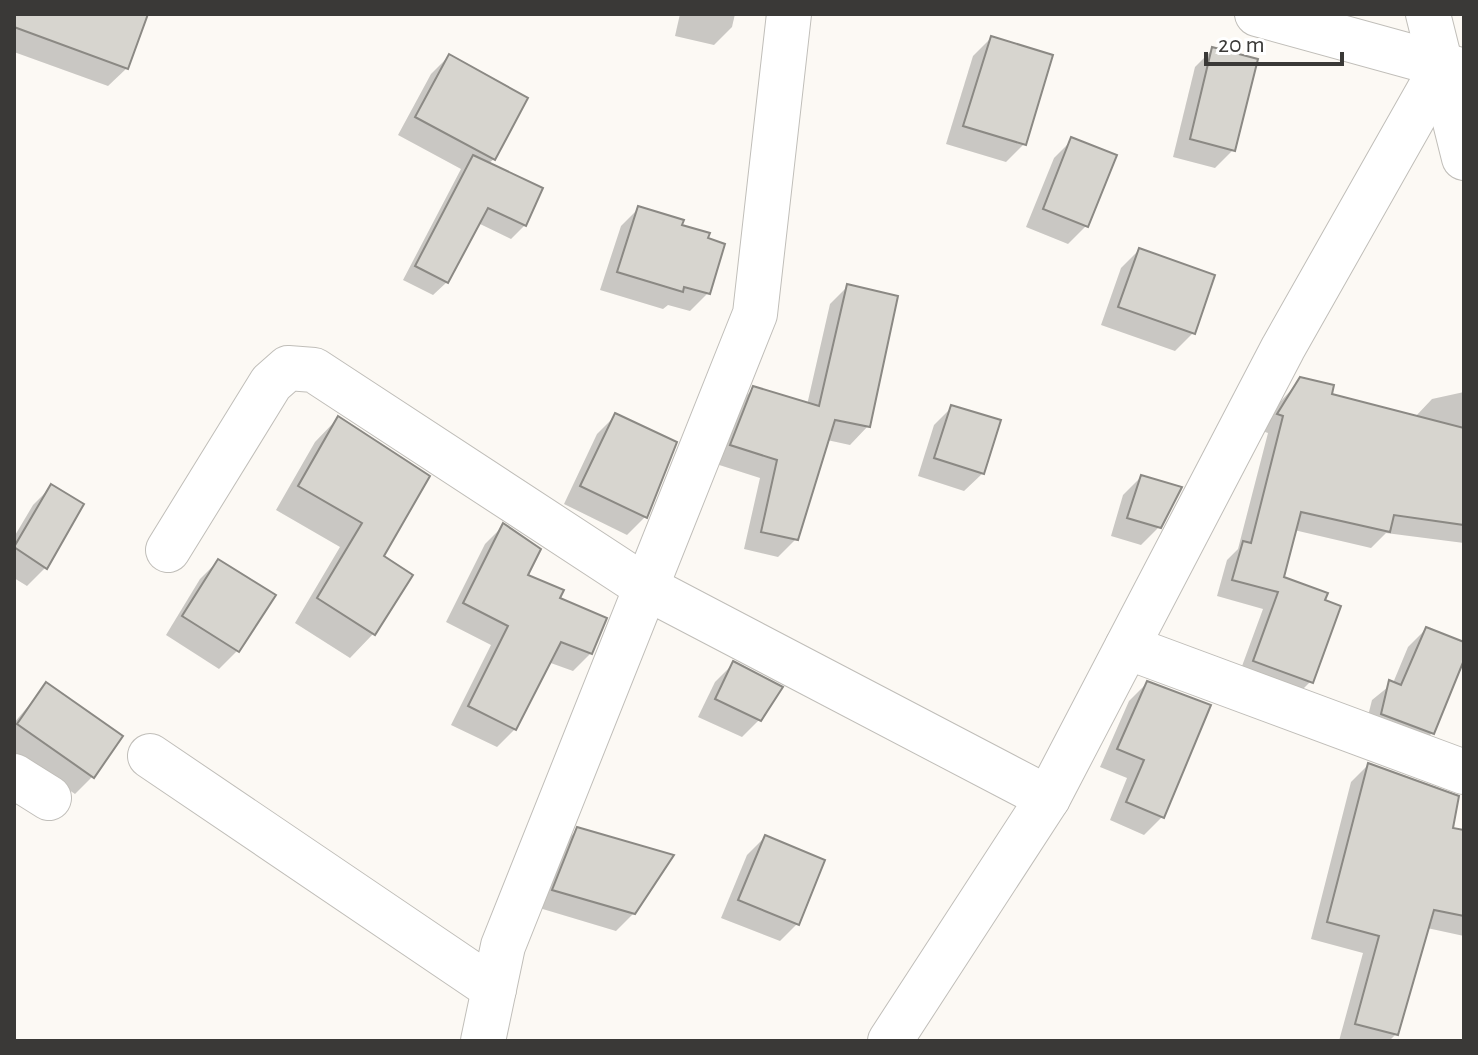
<svg xmlns="http://www.w3.org/2000/svg" width="1478" height="1055" viewBox="0 0 1478 1055" font-family="'Alegreya Sans',sans-serif">
<rect width="100%" height="100%" fill="#fcf9f4"/>
<g fill="#0003">
<path d="M14,14H135L127,68L108,86L14,52Z"/>
<path d="M680,14H735L732,27L714,45L675,36Z"/>
<path d="M991,38L1024,144L1006,162L946,144L973,56Z"/>
<path d="M1213,49L1233,150L1215,168L1173,157L1195,67Z"/>
<path d="M449,56L494,159L488,164L525,225L511,239L478,223L447,282L433,295L403,280L461,169L398,135L431,74Z"/>
<path d="M1072,140L1086,226L1068,244L1026,227L1054,158Z"/>
<path d="M639,208L679,226L708,293L690,311L668,305L663,309L600,290L621,226Z"/>
<path d="M1139,250L1193,333L1175,351L1101,325L1121,268Z"/>
<path d="M848,286L868,426L850,445L827,440L796,539L778,557L744,549L760,478L713,463L736,406L754,388L807,405L830,304Z"/>
<path d="M1301,379L1329,395L1415,417L1432,399L1464,392V543L1386,533L1371,548L1294,530L1282,578L1311,681L1295,697L1238,677L1263,609L1217,596L1227,560L1238,549L1268,433L1262,431L1272,411Z"/>
<path d="M952,407L983,473L964,491L918,476L934,425Z"/>
<path d="M615,416L645,517L627,535L564,504L597,434Z"/>
<path d="M338,418L382,557L410,575L373,634L350,658L295,623L340,547L276,510L315,442Z"/>
<path d="M1141,477L1159,527L1141,545L1111,536L1123,495Z"/>
<path d="M51,487L45,568L27,586L14,578V537L33,505Z"/>
<path d="M503,526L525,576L558,599L591,653L573,671L548,662L515,729L497,747L451,725L491,645L446,622L485,544Z"/>
<path d="M218,561L273,595L237,651L219,669L166,635L200,579Z"/>
<path d="M1426,629L1464,644V654L1432,733L1414,751L1364,732L1372,700L1393,683L1408,647Z"/>
<path d="M733,664L760,719L742,737L698,717L715,682Z"/>
<path d="M1147,683L1162,817L1144,835L1110,820L1127,778L1100,767L1129,701Z"/>
<path d="M46,685L93,776L75,794L14,752V723Z"/>
<path d="M1368,765L1450,829L1464,832V936L1427,928L1396,1034L1389,1041H1339L1363,953L1311,939L1351,782Z"/>
<path d="M578,829L634,913L616,931L536,907L560,847Z"/>
<path d="M765,837L798,923L780,941L721,918L747,855Z"/>
</g>
<g fill="#d7d5cf" stroke="#8b8984" stroke-width="2">
<path d="M14,14H148L128,69L14,27Z"/>
<path d="M991,36L1053,55L1026,145L963,126Z"/>
<path d="M1212,47L1258,59L1235,151L1190,139Z"/>
<path d="M449,54L528,98L495,160L415,117Z"/>
<path d="M1071,137L1117,155L1088,227L1043,209Z"/>
<path d="M473,155L543,188L526,226L488,208L448,283L415,266Z"/>
<path d="M638,206L684,220L682,225L710,233L708,238L725,244L710,294L684,287L683,292L617,272Z"/>
<path d="M1139,248L1215,275L1195,334L1118,307Z"/>
<path d="M847,284L898,296L870,427L835,420L798,540L761,532L777,460L730,445L753,386L819,406Z"/>
<path d="M1300,377L1334,385L1332,394L1464,428V525L1394,515L1390,532L1301,512L1284,577L1328,593L1325,600L1341,606L1313,683L1253,661L1278,592L1232,580L1243,541L1251,543L1283,416L1277,414Z"/>
<path d="M951,405L1001,420L984,474L934,458Z"/>
<path d="M615,413L677,442L647,518L580,486Z"/>
<path d="M338,416L430,476L384,556L413,575L375,635L317,598L362,523L298,486Z"/>
<path d="M1141,475L1182,487L1161,528L1127,518Z"/>
<path d="M51,484L84,504L47,569L14,547Z"/>
<path d="M503,523L541,549L528,575L564,590L560,598L607,618L592,654L561,642L516,730L468,706L508,626L463,603Z"/>
<path d="M218,559L276,595L239,652L182,616Z"/>
<path d="M1426,627L1464,642V660L1434,734L1381,714L1389,680L1401,685Z"/>
<path d="M733,661L783,687L761,721L715,699Z"/>
<path d="M1147,681L1211,705L1164,818L1126,802L1144,760L1117,749Z"/>
<path d="M46,682L123,736L94,778L17,724Z"/>
<path d="M1368,763L1459,796L1453,828L1464,830V916L1434,910L1398,1035L1355,1024L1379,936L1327,922Z"/>
<path d="M577,827L674,855L635,914L552,890Z"/>
<path d="M765,835L825,860L799,925L738,900Z"/>
</g>
<g fill="none" stroke-linecap="round" stroke-linejoin="round">
<g stroke="#c0beb9" stroke-width="46">
<g id="minor">
<path d="M1257,14L1464,71"/>
<path d="M1428,14L1464,158"/>
<path d="M168,550L271,383L288,368L314,370L647,588L1048,798"/>
<path d="M1127,647L1464,772"/>
<path d="M150,756L494,989"/>
<path d="M14,776L49,798"/>
<path d="M483,1041L503,946L755,314L789,14"/>
<path d="M890,1041L1048,798L1283,348L1442,67"/>
</g>
</g>
<use href="#minor" stroke="#fff" stroke-width="44"/>
</g>
<rect width="1478" height="1055" fill="none" stroke="#3a3937" stroke-width="32"/>
<path d="M1206 52v12h136v-12" fill="none" stroke="#3a3937" stroke-width="4"/>
<text x="1218" y="52" font-size="24" fill="#3a3937" stroke="#ffffff" stroke-width="6" paint-order="stroke">20 m</text>
</svg>
